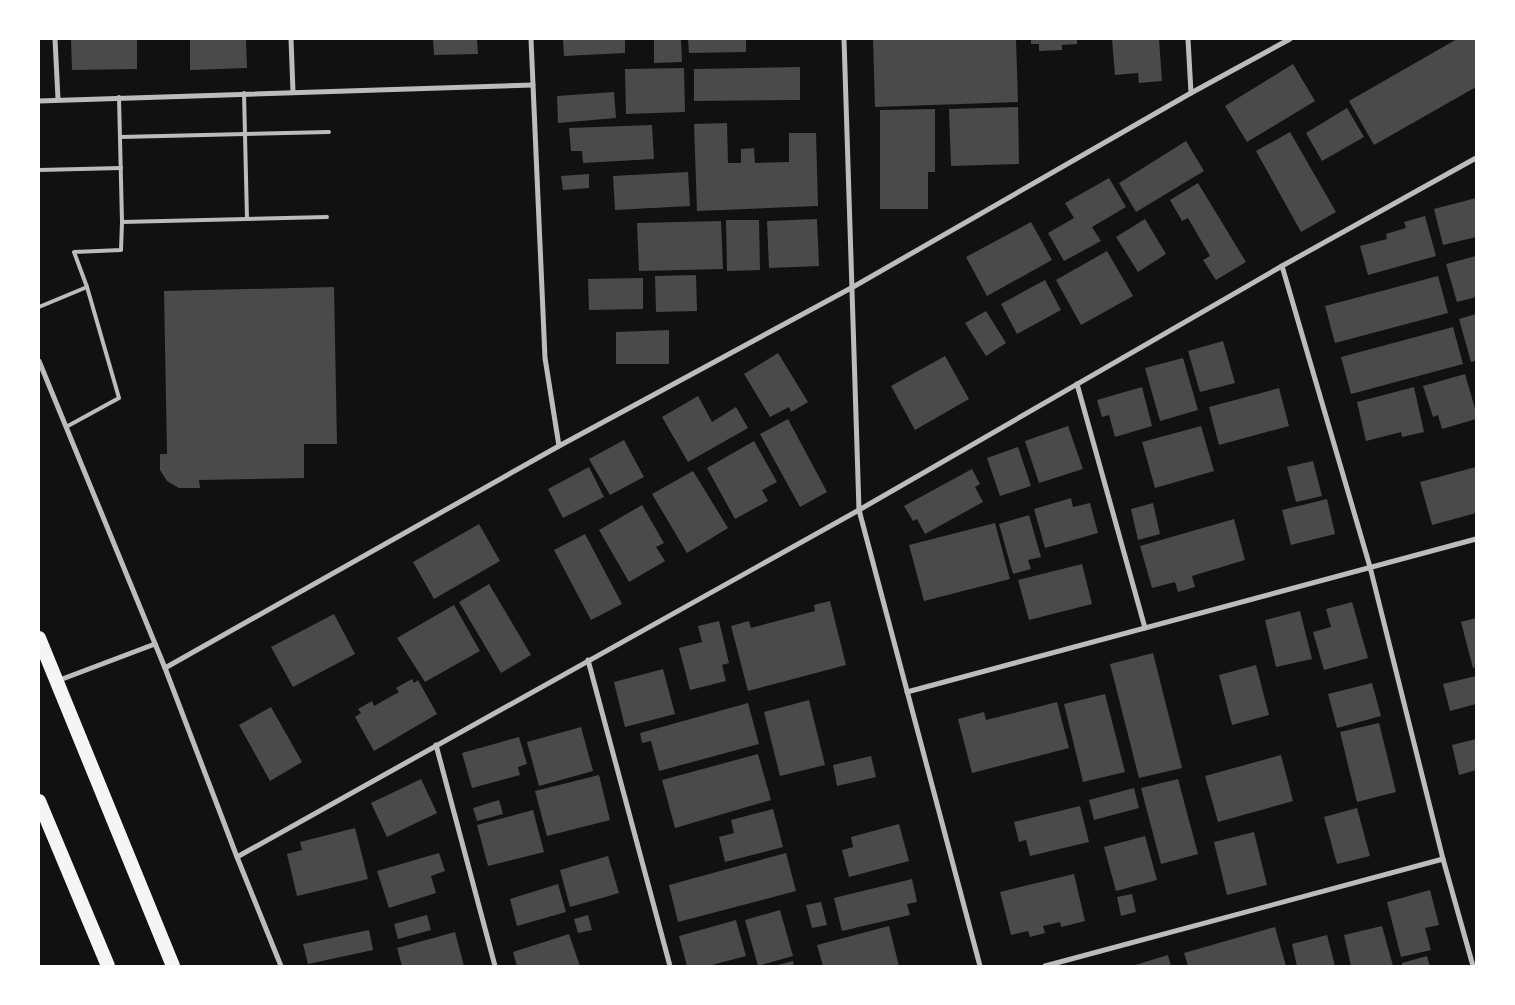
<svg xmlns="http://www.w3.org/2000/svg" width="1515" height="1005" viewBox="0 0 1515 1005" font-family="'Fira Sans Condensed',sans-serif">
<rect width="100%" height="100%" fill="#111"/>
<g fill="#4a4a4a">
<path d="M71,39H137V69L72,70Z"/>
<path d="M190,39H246L247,68L190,70Z"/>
<path d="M433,39H477L478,54L434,55Z"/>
<path d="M563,39H625V53L564,56Z"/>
<path d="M654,39H681L682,62L654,63Z"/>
<path d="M688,39H746V52L689,53Z"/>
<path d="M873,39H1016L1018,102L875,107Z"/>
<path d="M1031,39H1077V44L1062,45V50L1039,51V44H1031Z"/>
<path d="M1112,39H1159L1162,81L1139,83L1138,73L1115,75Z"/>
<path d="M1457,39H1476V87L1374,145L1349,101Z"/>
<path d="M1293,64L1315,101L1247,142L1225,106Z"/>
<path d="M800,67V100L694,101V69Z"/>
<path d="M684,68L685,112L626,114L625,69Z"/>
<path d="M614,92L616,118L558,123L557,96Z"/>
<path d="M1018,107L1019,164L951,166L949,109Z"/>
<path d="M1347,108L1364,137L1322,161L1306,133Z"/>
<path d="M935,109V172H928V209H880V110Z"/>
<path d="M727,123L728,163H741V149L754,148L755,163L789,162V133H816L818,206L697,211L694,124Z"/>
<path d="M652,125L654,159L583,163L582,151H571L569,128Z"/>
<path d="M1290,132L1336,212L1301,232L1256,151Z"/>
<path d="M1186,141L1204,171L1136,212L1119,183Z"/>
<path d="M688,172L690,206L615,210L613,176Z"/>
<path d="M589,174V188L563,190L561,176Z"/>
<path d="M1109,178L1126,207L1092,227L1101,241L1064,261L1048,233L1074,218L1065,203Z"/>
<path d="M1198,183L1246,262L1216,280L1203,260L1210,256L1188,218L1182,221L1170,200Z"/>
<path d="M1476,198V237L1443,245L1434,209Z"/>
<path d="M1425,216L1436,256L1368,275L1360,246L1387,239L1386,234L1406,228L1404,222Z"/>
<path d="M817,219L819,266L769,268L767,221Z"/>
<path d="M1145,219L1166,254L1138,272L1116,237Z"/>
<path d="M726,220H759L760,270L727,271Z"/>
<path d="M721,221L723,269L639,271L637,223Z"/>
<path d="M1031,222L1052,260L987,296L966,257Z"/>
<path d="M1107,251L1133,296L1081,325L1056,280Z"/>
<path d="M1476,256V297L1457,302L1446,264Z"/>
<path d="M696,275L697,311L656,312L655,276Z"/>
<path d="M1438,276L1448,313L1335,343L1325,306Z"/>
<path d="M643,278V309L589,310L588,279Z"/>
<path d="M1045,280L1061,310L1017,334L1001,304Z"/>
<path d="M334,287L337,444H304V478L199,480L200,488H179L167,481L160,470V454H167L164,291Z"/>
<path d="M986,311L1006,343L986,356L965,323Z"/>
<path d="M1476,314V361L1471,362L1459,319Z"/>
<path d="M1453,327L1463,364L1351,394L1341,357Z"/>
<path d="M669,330V364H616V332Z"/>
<path d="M1223,341L1235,383L1200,392L1188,351Z"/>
<path d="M778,353L808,402L791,412L789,407L770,417L744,374Z"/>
<path d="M945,356L969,399L915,430L891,386Z"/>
<path d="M1183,358L1198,410L1160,421L1145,368Z"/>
<path d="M1465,374L1476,412V419L1442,429L1438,415L1433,417L1423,386Z"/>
<path d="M1142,387L1152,426L1115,437L1109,415L1102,417L1097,400Z"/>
<path d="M1414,387L1424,432L1402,437L1401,432L1366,441L1357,402Z"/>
<path d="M1279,388L1289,426L1219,445L1209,407Z"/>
<path d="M698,396L712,422L736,407L748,428L688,462L662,417Z"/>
<path d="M788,419L827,492L800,507L760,434Z"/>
<path d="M1068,426L1083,469L1039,483L1025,441Z"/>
<path d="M1201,426L1214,471L1155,488L1142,442Z"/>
<path d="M624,440L644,477L610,495L589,459Z"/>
<path d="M754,441L777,482L762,490L768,501L735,519L707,468Z"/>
<path d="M1018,447L1031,486L1000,496L987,458Z"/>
<path d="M1313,461L1322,496L1296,502L1287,467Z"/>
<path d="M589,467L604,497L563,518L548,489Z"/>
<path d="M1476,467V513L1432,525L1420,482Z"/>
<path d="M972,469L980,484L975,487L983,502L925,534L917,519L913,521L904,506Z"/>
<path d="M693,471L728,528L687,553L652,494Z"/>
<path d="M1071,498L1073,507L1090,503L1098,533L1045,548L1034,509Z"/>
<path d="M1327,499L1335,534L1291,545L1282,510Z"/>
<path d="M1153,503L1160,534L1138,540L1131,509Z"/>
<path d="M642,505L664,543L656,547L665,561L629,582L599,530Z"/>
<path d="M1029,515L1041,557L1028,560L1031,569L1013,574L999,524Z"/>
<path d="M1234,519L1245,560L1192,576L1195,587L1178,592L1175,582L1152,588L1140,546Z"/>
<path d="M995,523L1010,579L924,601L909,545Z"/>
<path d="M479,524L500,561L434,599L413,562Z"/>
<path d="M585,534L622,604L591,620L554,550Z"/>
<path d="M1082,564L1092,604L1029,620L1018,580Z"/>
<path d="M489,584L531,655L501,673L459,602Z"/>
<path d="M830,601L846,665L748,691L731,626L749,621L751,628L815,611L814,605Z"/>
<path d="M1352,602L1368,658L1324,670L1313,632L1331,627L1326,609Z"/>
<path d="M454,605L480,651L425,682L397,638Z"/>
<path d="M1300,611L1312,659L1276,667L1265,620Z"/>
<path d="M334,614L355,654L293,687L271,647Z"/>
<path d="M1476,618V667L1473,668L1461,622Z"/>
<path d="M719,621L729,663L722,665L726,681L690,690L679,648L702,642L698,626Z"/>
<path d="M1153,653L1182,768L1139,778L1110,664Z"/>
<path d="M1256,665L1269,715L1232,725L1219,675Z"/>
<path d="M663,669L675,714L625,727L614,682Z"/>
<path d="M1476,676V704L1450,711L1443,684Z"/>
<path d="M412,679L414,683L418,680L437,714L374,751L355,717L361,713L358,709L372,701L374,706L399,692L396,688Z"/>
<path d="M1372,683L1381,716L1337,728L1328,694Z"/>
<path d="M1105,694L1125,772L1083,782L1064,704Z"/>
<path d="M809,700L825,765L780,776L764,712Z"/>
<path d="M1057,702L1069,748L972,773L958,719L984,712L986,720Z"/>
<path d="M748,703L759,744L659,771L651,741L642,743L640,733Z"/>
<path d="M271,707L302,762L270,781L239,725Z"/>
<path d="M1379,723L1396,792L1357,802L1340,732Z"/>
<path d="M581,727L593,771L539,786L527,742Z"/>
<path d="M519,737L527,764L518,767L520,775L472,788L462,753Z"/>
<path d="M1476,739V770L1459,775L1452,745Z"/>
<path d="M758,754L771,800L675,828L662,780Z"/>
<path d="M1281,755L1293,801L1218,822L1205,776Z"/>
<path d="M871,756L876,777L837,786L833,765Z"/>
<path d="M599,775L610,820L547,836L535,791Z"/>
<path d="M421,779L437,813L387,837L371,803Z"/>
<path d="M1178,779L1198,854L1161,864L1141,788Z"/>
<path d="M1134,788L1139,808L1094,820L1089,800Z"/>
<path d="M499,800L503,814L477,821L473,808Z"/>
<path d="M1080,806L1089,842L1030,856L1026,840L1019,842L1014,822Z"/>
<path d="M1357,808L1370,856L1337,864L1324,817Z"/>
<path d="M773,809L783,847L725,862L719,837L734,833L731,820Z"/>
<path d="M533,810L544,852L488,866L477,825Z"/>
<path d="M899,824L909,861L849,877L842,850L853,847L851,837Z"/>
<path d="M355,828L368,879L297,896L287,854L302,850L300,842Z"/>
<path d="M1254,832L1267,885L1227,895L1214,842Z"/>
<path d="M1145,836L1157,880L1116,891L1104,847Z"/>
<path d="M439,853L445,871L431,876L436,893L389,908L377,871Z"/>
<path d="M786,853L796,891L678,922L669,885Z"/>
<path d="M608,856L619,893L570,907L560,870Z"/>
<path d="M1074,874L1085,921L1061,927L1060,922L1043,926L1045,933L1030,937L1028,931L1011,935L1000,892Z"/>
<path d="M912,879L917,902L907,904L910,915L842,931L834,898Z"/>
<path d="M558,884L566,912L517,926L510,899Z"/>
<path d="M1430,890L1439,925L1425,928L1431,950L1401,957L1387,902Z"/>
<path d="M1132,894L1136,912L1121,916L1117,897Z"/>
<path d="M821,902L827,925L812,928L806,905Z"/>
<path d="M780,910L793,956L758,966L745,920Z"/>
<path d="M427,915L431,930L398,939L394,924Z"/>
<path d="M588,915L592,930L578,933L574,919Z"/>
<path d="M736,920L746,956L708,966H687L679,936Z"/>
<path d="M889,926L899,966H823L817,945Z"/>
<path d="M1382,926L1393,966H1351L1344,935Z"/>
<path d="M1275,927L1286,966H1188L1184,953Z"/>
<path d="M369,930L373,950L308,964L303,944Z"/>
<path d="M455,932L464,966H402L397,948Z"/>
<path d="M569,934L580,966H517L513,952Z"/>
<path d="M1327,935L1335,966H1297L1292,944Z"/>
<path d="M1168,955L1171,966H1132Z"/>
<path d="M1427,956L1430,966H1402V963Z"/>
<path d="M793,961L794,966H774Z"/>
</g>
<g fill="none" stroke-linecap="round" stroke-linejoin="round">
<g stroke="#bcbcbc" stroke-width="4">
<path d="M244,93L247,219"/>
<path d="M119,97L122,222L327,217"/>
<path d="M120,137L329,132"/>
<path d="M39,170L121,168"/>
<path d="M39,307L87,287"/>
<path d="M66,427L119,398L87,287L74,252L121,250L122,222"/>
</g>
<g stroke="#bcbcbc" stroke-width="5">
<path d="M55,39L58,99"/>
<path d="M291,39L293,92"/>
<path d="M531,39L545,358L559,446"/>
<path d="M844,39L859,510L980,966"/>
<path d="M1188,39L1191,93"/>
<path d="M39,101L533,85"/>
<path d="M1282,266L1370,567L1443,859L1473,966"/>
<path d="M39,361L165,668L237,857L281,966"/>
<path d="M1077,384L1145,628"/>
<path d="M588,660L670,966"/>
<path d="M165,668L559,446L853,287L1191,93L1290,39"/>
<path d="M57,681L155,644"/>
<path d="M907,692L1476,539"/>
<path d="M436,745L495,966"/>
<path d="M237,857L859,510L1282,266L1476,158"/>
<path d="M1045,966L1443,859"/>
</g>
<g stroke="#f5f5f5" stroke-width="14">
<path d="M39,638L173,966"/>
<path d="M39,801L108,966"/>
</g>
</g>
<rect width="1515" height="1005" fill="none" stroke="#ffffff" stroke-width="80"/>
</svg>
